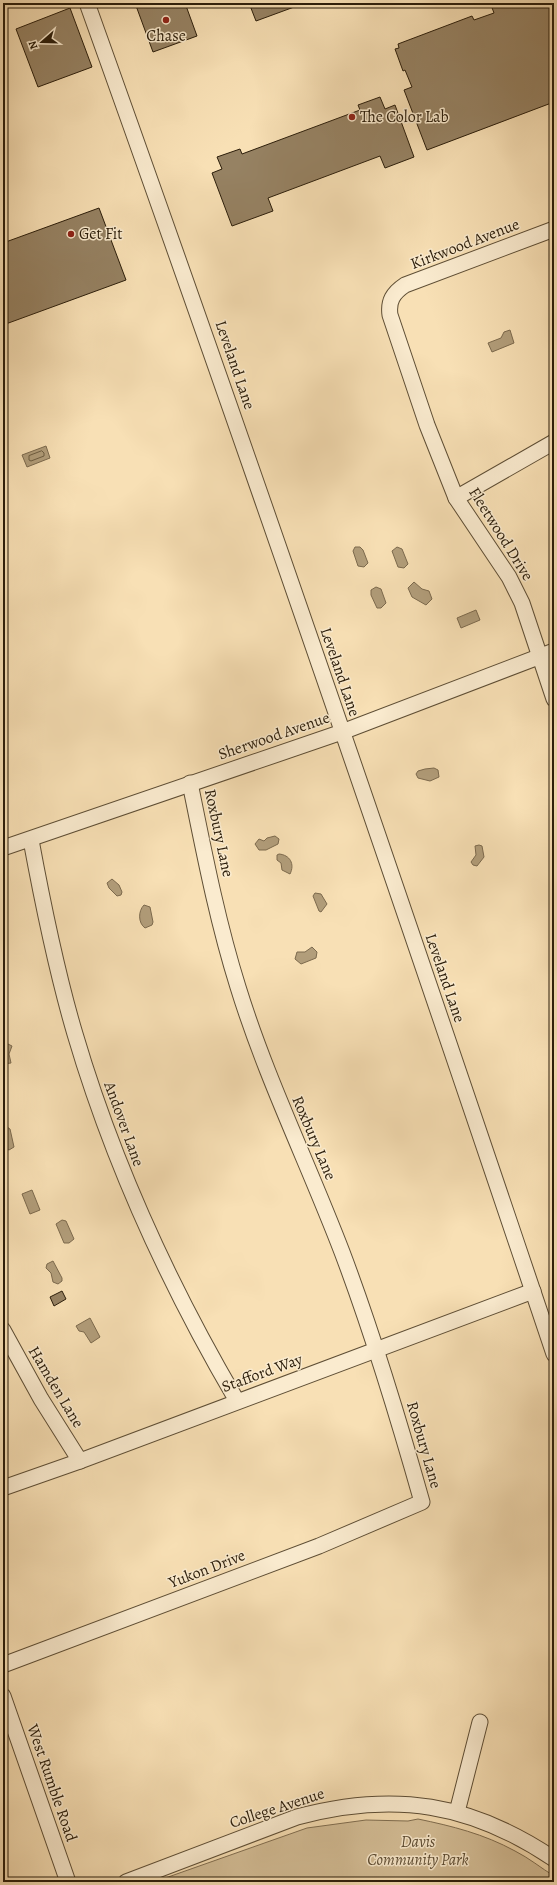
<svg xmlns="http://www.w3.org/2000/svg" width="557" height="1885" viewBox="0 0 557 1885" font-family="Alegreya,serif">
<rect width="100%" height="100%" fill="#f8e0b5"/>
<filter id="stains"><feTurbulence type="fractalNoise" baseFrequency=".005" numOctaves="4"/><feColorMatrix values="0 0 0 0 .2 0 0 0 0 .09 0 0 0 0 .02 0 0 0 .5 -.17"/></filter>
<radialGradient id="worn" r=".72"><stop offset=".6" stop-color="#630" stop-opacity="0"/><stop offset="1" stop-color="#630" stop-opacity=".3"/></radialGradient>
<path fill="#d5bf98" stroke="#806e51" d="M418,1819C452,1826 484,1834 515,1851C529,1858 541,1868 554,1876V1882H154L307,1828L366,1820L408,1821Z"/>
<g fill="#b29e7b" stroke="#7c6a4e">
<path d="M510,330L514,343L492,352L488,343L501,338L504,332Z"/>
<path d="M46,446L50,458L27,467L22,455Z"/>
<path d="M355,547H360L363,550L368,563L364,567L358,566L353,551Z"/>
<path d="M397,547L402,549L408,564L404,568L398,567L392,551Z"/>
<path d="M414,582L422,589L429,591L432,599L426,605L412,597L408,588Z"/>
<path d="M376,587L381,589L386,603L381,608H377L371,595V590Z"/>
<path d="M476,610L480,620L461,628L457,618Z"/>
<path d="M425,769L434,768L438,770L439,777L430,781L418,778L416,774L418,771Z"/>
<path d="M275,836L279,839L278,844L266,850H259L255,844L259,839L264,841L267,838Z"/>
<path d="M479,845L482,846L484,857L477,866L473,865L471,862L476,855L475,846Z"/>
<path d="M279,854C290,855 295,864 290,874L282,870L281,863L277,860V855Z"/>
<path d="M112,879L119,885L122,892L121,895L117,896L109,888L107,883Z"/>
<path d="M315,893L321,894L327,904L321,912L319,911L313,896Z"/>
<path d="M144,905L150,907L153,922L152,925L145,928C138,923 138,911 144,905Z"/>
<path d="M312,947L317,952L316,958L301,964L295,959L297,952H305Z"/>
<path d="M4,1042L12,1046L9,1054L11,1063L3,1064Z"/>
<path d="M7,1127L10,1129L14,1147L9,1150L4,1148L3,1128Z"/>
<path d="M32,1190L40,1210L30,1214L22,1194Z"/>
<path d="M62,1220L66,1221L74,1239L69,1243H64L56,1224Z"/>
<path d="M53,1261L62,1278V1281L58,1284L53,1282L51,1273L46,1268L47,1264Z"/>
<path d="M90,1318L100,1337L91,1343L84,1332L79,1331L76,1326Z"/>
</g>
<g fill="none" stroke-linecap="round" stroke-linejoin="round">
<path stroke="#6e5e42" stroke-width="1" d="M42,451L44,453V456L31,461L29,460V456Z"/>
</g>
<g fill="#968263" stroke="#2b1d0a">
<path d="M135,3H185L197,36L153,52Z"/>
<path d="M249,3H305L256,21Z"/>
<path d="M496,3H554V102L427,150L404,90L412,87L405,70L403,71L395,49L399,48L398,44L472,16L474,20L494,13L491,5Z"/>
<path d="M70,8L92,67L38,87L16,29Z"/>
<path d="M380,97L385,109L395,105L414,157L385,168L380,156L268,198L273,211L232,226L212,173L222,169L217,157L240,149L242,154L360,110L358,105Z"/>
<path d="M99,208L126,280L3,325V243Z"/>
<path d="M62,1291L66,1299L54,1306L50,1297Z"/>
</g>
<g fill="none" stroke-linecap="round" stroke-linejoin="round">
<g stroke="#5e4e35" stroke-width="17">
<g id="minor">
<path d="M87,3C248,452 402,902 554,1354"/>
<path d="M554,229L405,285C393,293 388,301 390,315L427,425L456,498L509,577L522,603L554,699"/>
<path d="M456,498L554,442"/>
<path d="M31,840C43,905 56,970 75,1034C113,1163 169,1285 237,1401"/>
<path d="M3,848L342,732L554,651"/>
<path d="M3,1330L41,1399L80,1461"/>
<path d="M3,1488L80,1461L533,1291"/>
<path d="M3,1665L319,1546L422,1502C398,1417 373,1334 342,1252C308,1163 266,1078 238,987C217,920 204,852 190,783"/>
<path d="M3,1696L68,1882"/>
<path d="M457,1812L480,1722"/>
<path d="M126,1882L297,1817C394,1791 471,1803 554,1859"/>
</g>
</g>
<use href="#minor" stroke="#faebcf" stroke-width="15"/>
</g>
<g fill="#8f2418" stroke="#faebcf" stroke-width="1.5">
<circle cx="166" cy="20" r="4"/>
<circle cx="352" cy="117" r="4"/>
<circle cx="71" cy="234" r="4"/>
</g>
<g text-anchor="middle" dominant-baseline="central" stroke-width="3" stroke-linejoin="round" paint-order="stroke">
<g font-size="16" fill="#2b1d0a" stroke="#faebcf" text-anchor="start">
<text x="166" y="36" text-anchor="middle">Chase</text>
<text x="360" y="117">The Color Lab</text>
<text x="79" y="234">Get Fit</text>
</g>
<g font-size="16" fill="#2b1d0a" stroke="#faebcf">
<text transform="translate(465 244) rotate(-21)">Kirkwood Avenue</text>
<text transform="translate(235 365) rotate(71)">Leveland Lane</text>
<text transform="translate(501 534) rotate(58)">Fleetwood Drive</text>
<text transform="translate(340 672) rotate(71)">Leveland Lane</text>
<text transform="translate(274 736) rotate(-19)">Sherwood Avenue</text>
<text transform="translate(219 833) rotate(78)">Roxbury Lane</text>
<text transform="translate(445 978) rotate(71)">Leveland Lane</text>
<text transform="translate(124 1124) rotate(70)">Andover Lane</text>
<text transform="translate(314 1138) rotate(67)">Roxbury Lane</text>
<text transform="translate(262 1373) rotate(-20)">Stafford Way</text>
<text transform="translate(56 1387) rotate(59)">Hamden Lane</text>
<text transform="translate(424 1445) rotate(74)">Roxbury Lane</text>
<text transform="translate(207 1569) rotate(-21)">Yukon Drive</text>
<text transform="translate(52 1783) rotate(71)">West Rumble Road</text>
<text transform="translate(277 1808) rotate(-18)">College Avenue</text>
</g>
<g font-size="16" font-style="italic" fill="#5e4e35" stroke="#faebcf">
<text x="418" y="1842">Davis<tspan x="418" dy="18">Community Park</tspan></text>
</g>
</g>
<rect width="557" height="1885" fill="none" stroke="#f8e0b5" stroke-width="16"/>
<rect x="4" y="4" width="549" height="1877" fill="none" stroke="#2b1d0a" stroke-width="2"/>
<rect x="8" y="8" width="541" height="1869" fill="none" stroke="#2b1d0a"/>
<g transform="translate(42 42) rotate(250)" stroke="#faebcf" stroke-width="3" paint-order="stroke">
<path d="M0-3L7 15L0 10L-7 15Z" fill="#2b1d0a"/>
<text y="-6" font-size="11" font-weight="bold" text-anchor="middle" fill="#2b1d0a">N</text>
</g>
<rect width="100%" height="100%" filter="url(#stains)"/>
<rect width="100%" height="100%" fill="url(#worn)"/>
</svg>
